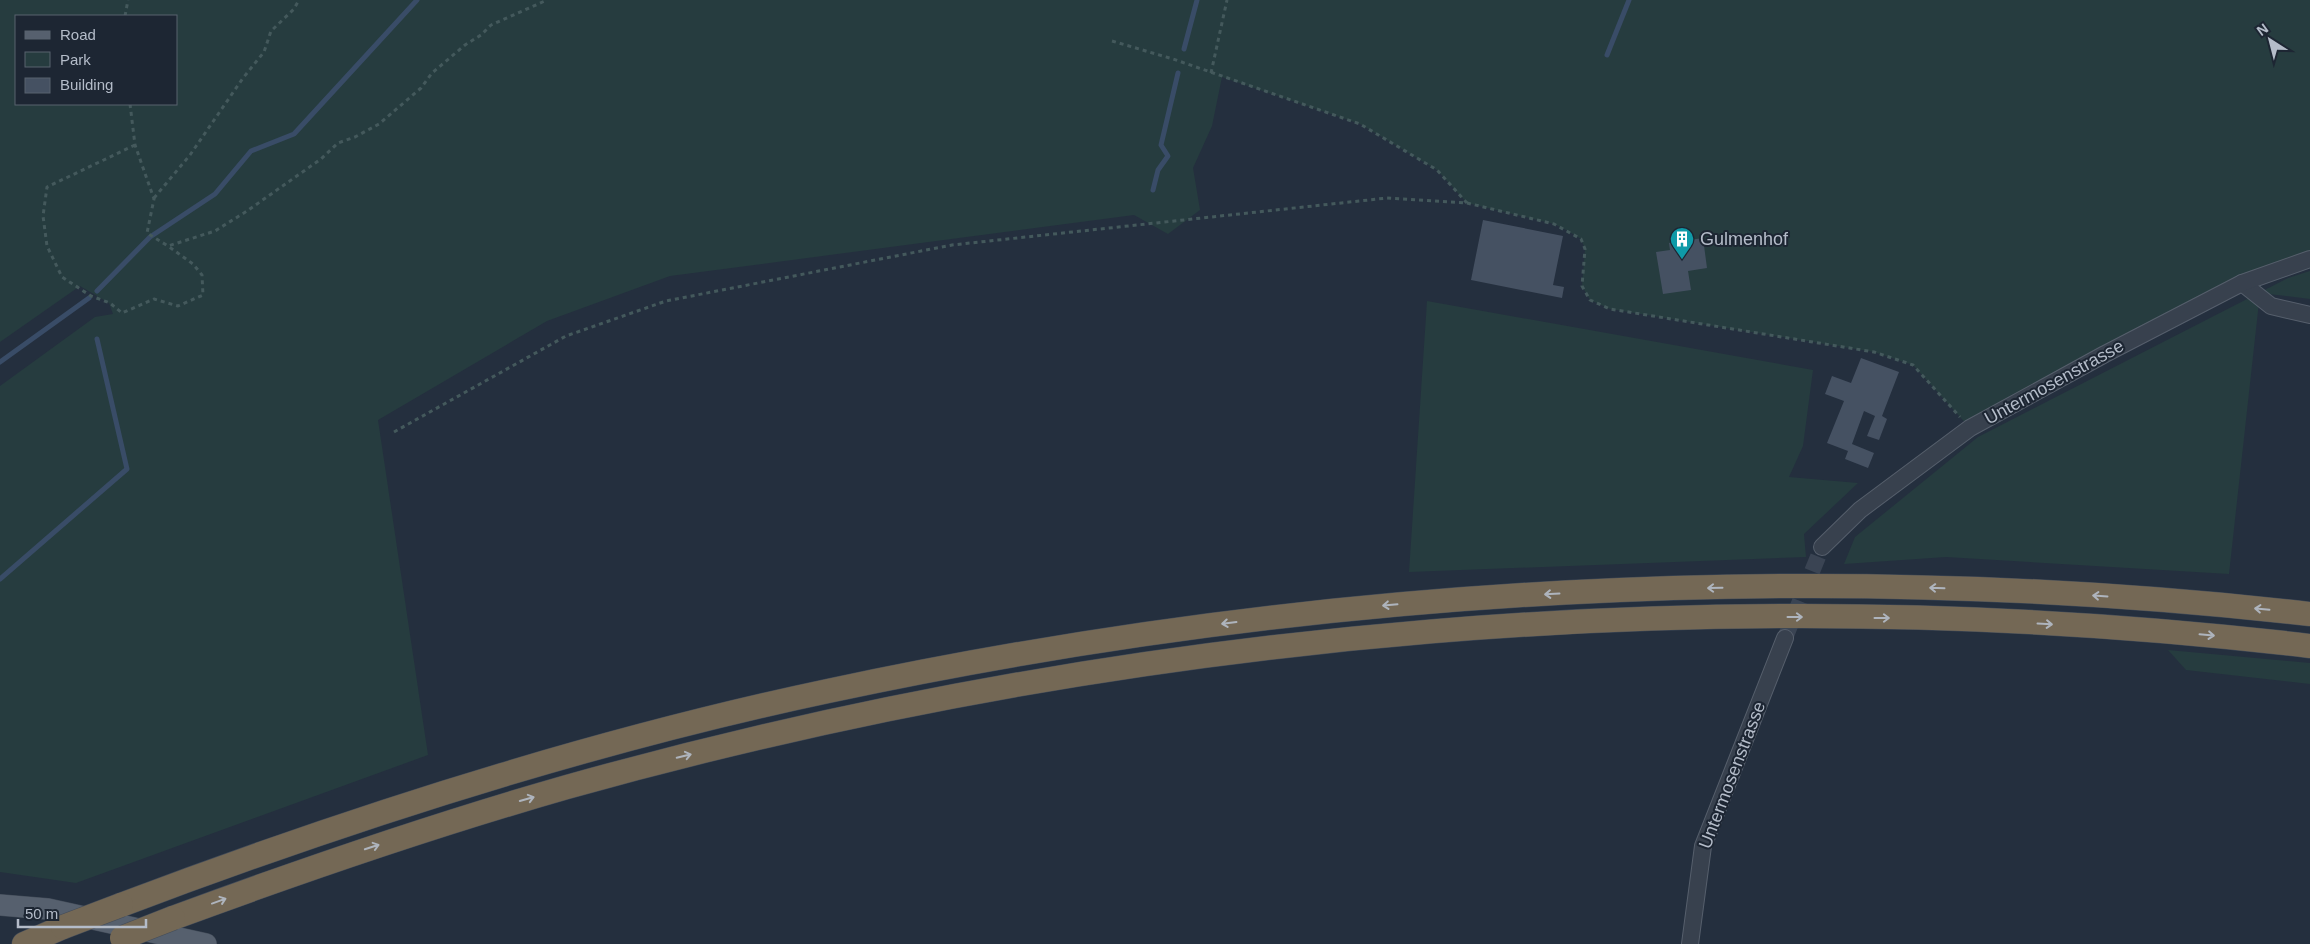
<svg xmlns="http://www.w3.org/2000/svg" width="2310" height="944" viewBox="0 0 2310 944" font-family="Arial,sans-serif">
<rect width="100%" height="100%" fill="#242f3e"/>
<g fill="#263c3f" fill-rule="evenodd">
<path d="M0,0H2310V259L2242,283L1970,428L1913,365L1874,352L1610,309L1590,300L1582,286L1585,249L1581,239L1568,231L1554,224L1467,203L1437,170L1360,124L1222,77L1212,126L1193,168L1200,210L1168,234L1134,215L670,276L547,321L378,420L428,755L76,883L0,872V386L95,317L113,314L109,303L80,286L0,342ZM16,16H176V104H16Z"/>
<path d="M2310,271V299L2260,293L2229,574L1946,557L1844,564L1855,537L1978,437L2288,278Z"/>
<path d="M1427,301L1813,370L1803,446L1789,477L1858,483L1804,534L1806,557L1409,572Z"/>
<path d="M2168,650L2310,663V684L2186,670Z"/>
</g>
<g fill="none" stroke-linecap="round" stroke-linejoin="round">
<g stroke="#394c67" stroke-width="5">
<path d="M1184,49L1197,0"/>
<path d="M1607,55L1629,0"/>
<path d="M1153,190L1158,170L1168,156L1161,145L1178,73"/>
<path d="M97,291L150,237L215,194L251,151L294,134L417,0"/>
<path d="M0,362L89,298"/>
<path d="M0,579L127,469L97,339"/>
</g>
</g>
<g fill="#455162">
<path d="M1483,220L1563,236L1553,285L1564,287L1562,298L1471,280Z"/>
<path d="M1703,238L1707,268L1688,271L1691,290L1663,294L1656,252L1670,250L1669,243Z"/>
<path d="M1861,358L1899,372L1882,416L1887,419L1879,440L1867,436L1875,416L1864,411L1852,444L1874,453L1868,468L1845,459L1848,451L1827,443L1844,401L1825,394L1832,376L1851,383Z"/>
</g>
<g fill="none" stroke-linecap="round" stroke-linejoin="round">
<path stroke="#3a4453" stroke-width="16" stroke-dasharray="16 8" stroke-linecap="butt" d="M1785,638L1822,547"/>
<g stroke="#565f6c" stroke-width="18">
<g id="minor">
<path d="M2242,283L2271,306L2310,315"/>
<path d="M1822,547L1860,510L1970,428L2105,354L2242,283L2310,259"/>
<path d="M1690,944L1703,846L1785,638"/>
</g>
</g>
<g stroke="#414a57" stroke-width="22">
<path id="major" d="M0,905L48,909L206,944"/>
</g>
<g stroke="#434c59" stroke-width="25">
<g id="highway">
<path d="M121,905C351,818 587,742 828,691C1313,587 1817,558 2310,614"/>
<path d="M173,918C303,870 434,825 567,787C1130,629 1729,577 2310,646"/>
<path d="M24,944L63,927"/>
</g>
</g>
<g stroke="#44595c" stroke-width="3" stroke-dasharray="4 4" stroke-linecap="butt">
<path d="M125,16L128,0"/>
<path d="M1112,41L1173,59L1360,124L1437,170L1467,203"/>
<path d="M1211,73L1227,0"/>
<path d="M130,104L135,145L154,199L147,233L168,246L215,231L247,211L321,159L338,143L355,137L379,124L421,88L432,73L465,45L481,35L491,25L547,0"/>
<path d="M135,145L47,187L43,216L47,246L62,277L91,296L110,303L122,313L154,299L178,306L203,295L202,275L193,264L168,246"/>
<path d="M154,198L190,155L243,78L264,52L271,31L294,9L299,0"/>
<path d="M394,432L566,336L666,301L952,245L1387,198L1467,203L1554,224L1581,239L1585,249L1582,286L1590,300L1610,309L1874,352L1913,365L1960,417"/>
</g>
<use href="#minor" stroke="#38414e" stroke-width="16"/>
<use href="#major" stroke="#56606e" stroke-width="21"/>
<use href="#highway" stroke="#746855" stroke-width="24"/>
<g stroke="#434c59" stroke-width="25" stroke-linecap="butt">
<g id="highway-bridge">
<path d="M63,927L121,905"/>
<path d="M122,938L173,918"/>
</g>
</g>
<use href="#highway-bridge" stroke="#746855" stroke-width="24"/>
</g>
<defs><path id="oneway-shaft" d="M-6 0H5M1.5-3L5.5 0L1.5 3" fill="none" stroke-width="1.6" stroke-linecap="round" stroke-linejoin="round" transform="scale(1.25)"/></defs>
<g stroke="#aeb4bd">
<use href="#oneway-shaft" transform="translate(1715 588) rotate(179)"/>
<use href="#oneway-shaft" transform="translate(1937 588) rotate(-178)"/>
<use href="#oneway-shaft" transform="translate(1552 594) rotate(177)"/>
<use href="#oneway-shaft" transform="translate(2100 596) rotate(-176)"/>
<use href="#oneway-shaft" transform="translate(1390 605) rotate(175)"/>
<use href="#oneway-shaft" transform="translate(2262 609) rotate(-175)"/>
<use href="#oneway-shaft" transform="translate(1795 617)"/>
<use href="#oneway-shaft" transform="translate(1882 618)"/>
<use href="#oneway-shaft" transform="translate(1229 623) rotate(173)"/>
<use href="#oneway-shaft" transform="translate(2045 624) rotate(3)"/>
<use href="#oneway-shaft" transform="translate(2207 635) rotate(5)"/>
<use href="#oneway-shaft" transform="translate(684 756) rotate(-14)"/>
<use href="#oneway-shaft" transform="translate(527 799) rotate(-16)"/>
<use href="#oneway-shaft" transform="translate(372 847) rotate(-18)"/>
<use href="#oneway-shaft" transform="translate(219 901) rotate(-20)"/>
</g>
<defs>
<g id="building-pin" transform="scale(1.25)"><path d="M0 17L-7.5 6A9.5 9.5 0 1 1 7.5 6Z" fill="#0f9aa8" stroke="#1d2633"/><path d="M-4-6H4V6H1V3H-1V6H-4ZM-2.5-4.3h1.7v1.8h-1.7ZM.8-4.3h1.7v1.8H.8ZM-2.5-1h1.7V.8h-1.7ZM.8-1h1.7V.8H.8Z" fill="#fff"/></g>
</defs>
<g fill-rule="evenodd">
<use href="#building-pin" x="1682" y="239"/>
</g>
<g text-anchor="middle" dominant-baseline="central" stroke-width="4" stroke-linejoin="round" paint-order="stroke">
<g font-size="18" fill="#b4bcc9" stroke="#1d2633" text-anchor="start">
<text x="1700" y="239">Gulmenhof</text>
</g>
<g font-size="18" fill="#b4bcc9" stroke="#1d2633">
<text transform="translate(2054 382) rotate(-29)">Untermosenstrasse</text>
<text transform="translate(1732 775) rotate(-69)">Untermosenstrasse</text>
</g>
</g>
<rect x="15" y="15" width="162" height="90" fill="#1d2633" stroke="#59626f"/>
<rect x="25" y="31" width="25" height="8" fill="#56606e" stroke="#59626f"/>
<text x="60" y="40" font-size="15" fill="#b4bcc9">Road</text>
<rect x="25" y="52" width="25" height="15" fill="#263c3f" stroke="#59626f"/>
<text x="60" y="65" font-size="15" fill="#b4bcc9">Park</text>
<rect x="25" y="78" width="25" height="15" fill="#455162" stroke="#59626f"/>
<text x="60" y="90" font-size="15" fill="#b4bcc9">Building</text>
<g transform="translate(2270 40) rotate(324)" stroke="#1d2633" stroke-width="4" paint-order="stroke">
<path d="M0-4L9 19L0 12L-9 19Z" fill="#b4bcc9"/>
<text y="-8" font-size="14" font-weight="bold" text-anchor="middle" fill="#b4bcc9">N</text>
</g>
<path d="M18 919v8h128v-8" fill="none" stroke="#b4bcc9" stroke-width="2.5"/>
<text x="25" y="919" font-size="15" fill="#b4bcc9" stroke="#1d2633" stroke-width="4" paint-order="stroke">50 m</text>
</svg>
